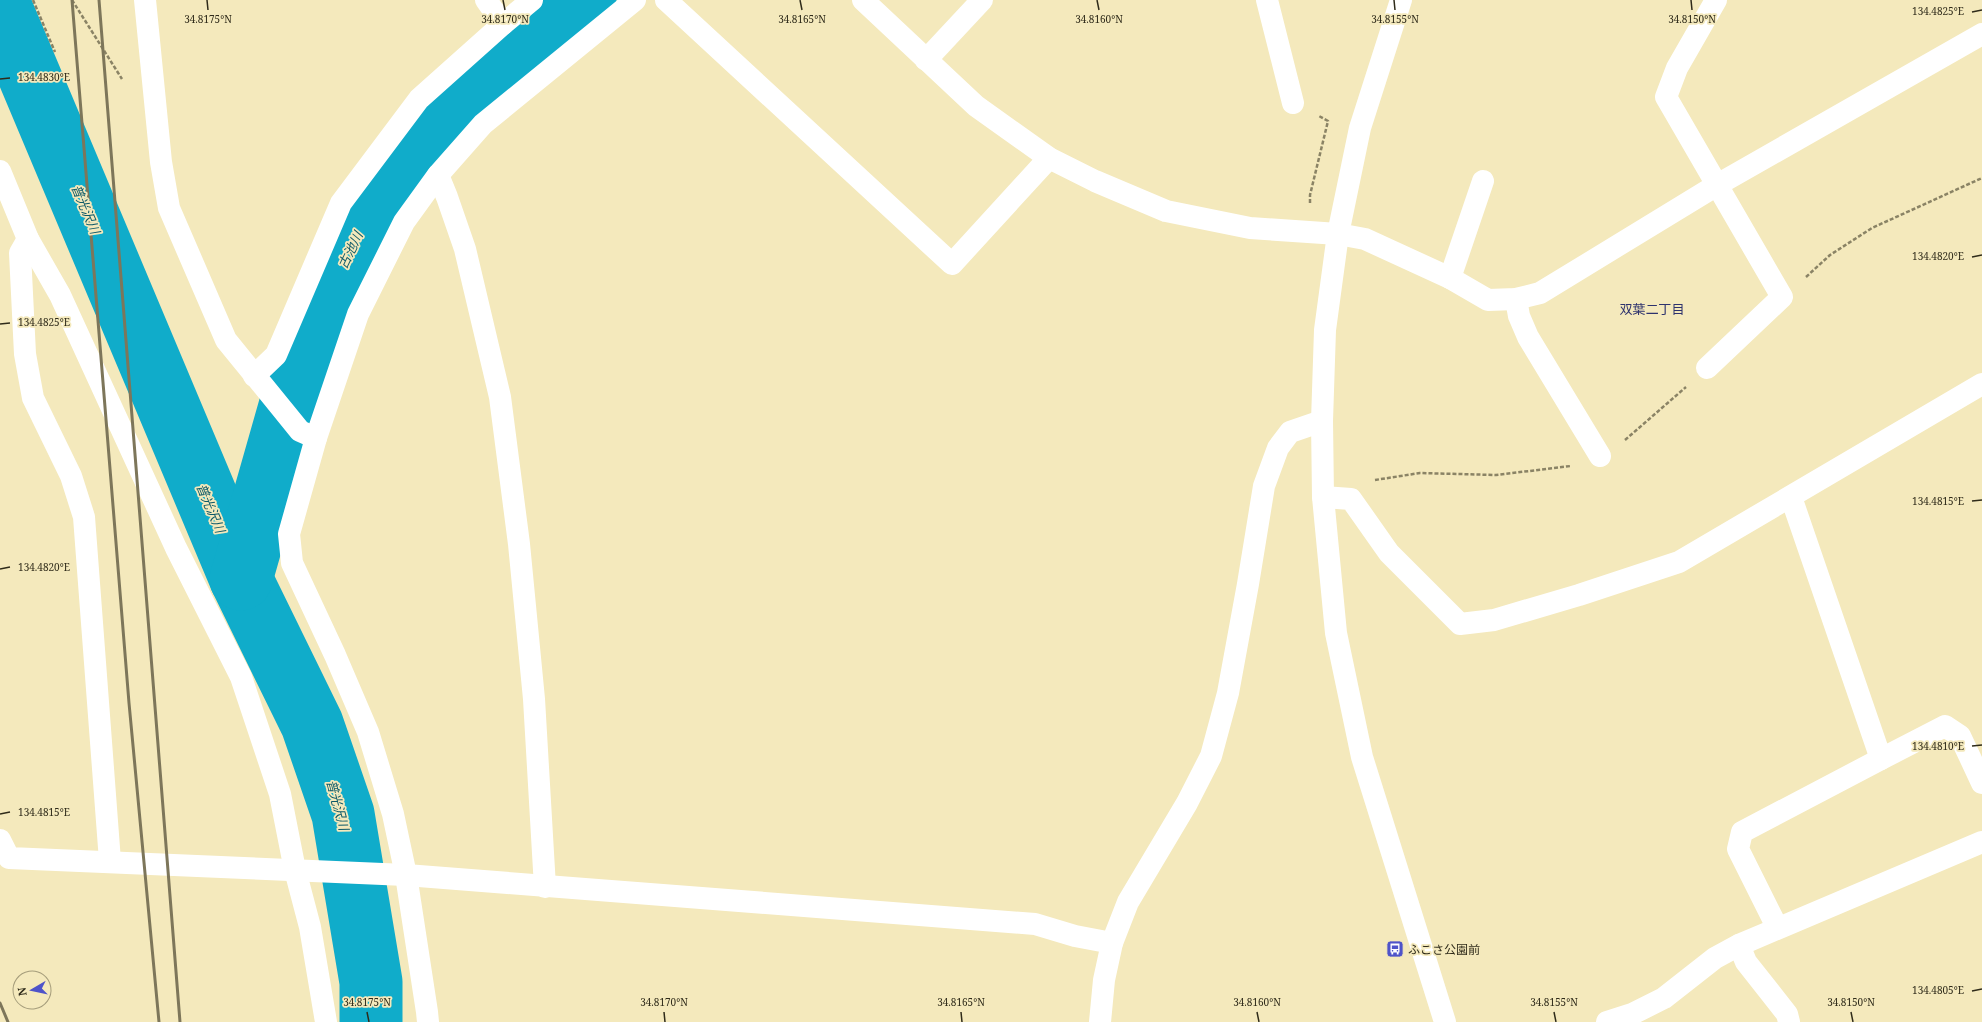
<svg xmlns="http://www.w3.org/2000/svg" width="1982" height="1022" viewBox="0 0 1982 1022" font-family="'Noto Serif','Noto Sans JP',serif">
<rect width="100%" height="100%" fill="#f4e9bc"/>
<g fill="none" stroke-linecap="round" stroke-linejoin="round">
<g stroke="#10acca" stroke-width="63">
<path d="M0,6L241,579L312,724L343,814L371,982V1022"/>
<path d="M241,579L311,333L361,227L388,186L452,112L585,0"/>
</g>
<g stroke="#8a8365" stroke-width="2.5" stroke-dasharray="4 2" stroke-linecap="butt">
<path d="M33,0L55,52"/>
<path d="M72,0L122,79"/>
<path d="M1310,203V195L1328,121L1319,116"/>
<path d="M1806,277L1830,255L1872,228L1982,178"/>
<path d="M1625,440L1686,387"/>
<path d="M1375,480L1420,473L1496,475L1571,466"/>
</g>
<g stroke="#fff" stroke-width="22">
<path d="M145,0L161,162L169,208L226,340L300,431L316,438"/>
<path d="M486,0L503,24"/>
<path d="M666,0L952,264L1049,158"/>
<path d="M863,0L976,106L1049,158L1095,181L1166,211L1250,228L1338,234L1365,239L1450,278L1488,300L1516,299L1540,293L1717,185L1982,34"/>
<path d="M1267,0L1293,103"/>
<path d="M1401,0L1360,128L1338,234L1325,330L1322,421L1323,497L1336,633L1362,757L1445,1022"/>
<path d="M926,60L982,0"/>
<path d="M0,171L28,239L60,295L176,548L241,677L280,794L295,870L310,927L326,1022"/>
<path d="M438,175L447,197L465,249L500,397L519,544L534,699L545,887"/>
<path d="M28,239L20,253L25,354L33,398L71,476L84,517L110,861"/>
<path d="M1450,278L1483,181"/>
<path d="M1516,299L1519,316L1528,337L1600,456"/>
<path d="M1707,368L1782,297L1666,97L1677,68L1716,0"/>
<path d="M254,376L276,355L341,203L419,99L503,24L532,0"/>
<path d="M1323,497L1351,499L1389,553L1460,624L1494,620L1579,595L1679,562L1982,384"/>
<path d="M1791,497L1881,759L1945,726L1960,736L1982,783"/>
<path d="M0,840L9,858L406,875L1035,924L1075,936L1112,943"/>
<path d="M1777,927L1738,849L1742,832L1881,759"/>
<path d="M1739,945L1746,962L1787,1014L1789,1022"/>
<path d="M428,1022L427,1012L406,875L393,814L368,732L335,655L292,563L289,534L316,438L358,314L404,222L438,175L483,124L635,0"/>
<path d="M1100,1022L1104,980L1112,943L1128,902L1187,803L1211,756L1228,693L1248,584L1264,486L1278,448L1290,432L1322,421"/>
<path d="M1607,1022L1632,1014L1664,998L1715,958L1739,945L1982,842"/>
</g>
<g stroke="#7d765a" stroke-width="3">
<path d="M72,0L129,703L159,1022"/>
<path d="M99,0L180,1022"/>
<path d="M0,1003L8,1022"/>
</g>
</g>
<path fill="none" stroke="#2f2b1a" stroke-width="1.5" d="M207,0L208,10M503,0L505,10M800,0L802,10M1097,0L1099,10M1394,0L1395,10M1691,0L1692,10M1972,12L1982,10M0,79L10,78M1972,257L1982,255M0,324L10,323M1972,501L1982,500M0,569L10,567M1972,746L1982,745M0,814L10,812M1972,991L1982,989M367,1012L369,1022M664,1012L665,1022M961,1012L962,1022M1257,1012L1259,1022M1554,1012L1556,1022M1851,1012L1853,1022"/>
<defs>
<g id="bus-square" transform="scale(0.9)"><rect x="-9" y="-9" width="18" height="18" rx="4" fill="#4e53c9" stroke="#f4e9bc"/><path d="M-5-6H5V4H4V6H2V4H-2V6H-4V4H-5ZM-3.5-4V0h7V-4ZM-3.5 1.2v1.5H-2V1.2ZM2 1.2v1.5H3.5V1.2Z" fill="#fff"/></g>
</defs>
<g fill-rule="evenodd">
<use href="#bus-square" x="1395" y="949"/>
</g>
<g text-anchor="middle" dominant-baseline="central" stroke-width="3.5" stroke-linejoin="round" paint-order="stroke">
<g font-size="12" fill="#2f2b1a" stroke="#f4e9bc" text-anchor="start">
<text x="1408" y="949">ふこさ公園前</text>
</g>
<g font-size="13" font-style="italic" fill="#0d5968" stroke="#f4e9bc">
<text transform="translate(86 209) rotate(67)">普光沢川</text>
<text transform="translate(350 250) rotate(-64)">古池川</text>
<text transform="translate(211 508) rotate(67)">普光沢川</text>
<text transform="translate(338 805) rotate(75)">普光沢川</text>
</g>
<g font-size="13" fill="#2d326d" stroke="#f4e9bc">
<text x="1652" y="309">双葉二丁目</text>
</g>
</g>
<g font-size="10" text-anchor="middle" fill="#2f2b1a" stroke="#f4e9bc" stroke-width="3.5" stroke-linejoin="round" paint-order="stroke">
<text x="1938" y="15">134.4825°E</text>
<text x="208" y="23">34.8175°N</text>
<text x="505" y="23">34.8170°N</text>
<text x="802" y="23">34.8165°N</text>
<text x="1099" y="23">34.8160°N</text>
<text x="1395" y="23">34.8155°N</text>
<text x="1692" y="23">34.8150°N</text>
<text x="44" y="81">134.4830°E</text>
<text x="1938" y="260">134.4820°E</text>
<text x="44" y="326">134.4825°E</text>
<text x="1938" y="505">134.4815°E</text>
<text x="44" y="571">134.4820°E</text>
<text x="1938" y="750">134.4810°E</text>
<text x="44" y="816">134.4815°E</text>
<text x="1938" y="994">134.4805°E</text>
<text x="367" y="1006">34.8175°N</text>
<text x="664" y="1006">34.8170°N</text>
<text x="961" y="1006">34.8165°N</text>
<text x="1257" y="1006">34.8160°N</text>
<text x="1554" y="1006">34.8155°N</text>
<text x="1851" y="1006">34.8150°N</text>
</g>
<g transform="translate(32 990) rotate(261)"><circle r="19" fill="#f4e9bc" stroke="#a59d7b"/>
<path d="M0-3L7 15L0 10L-7 15Z" fill="#4e53c9"/>
<text y="-6" font-size="11" font-weight="bold" text-anchor="middle" fill="#2f2b1a">N</text>
</g>
</svg>
